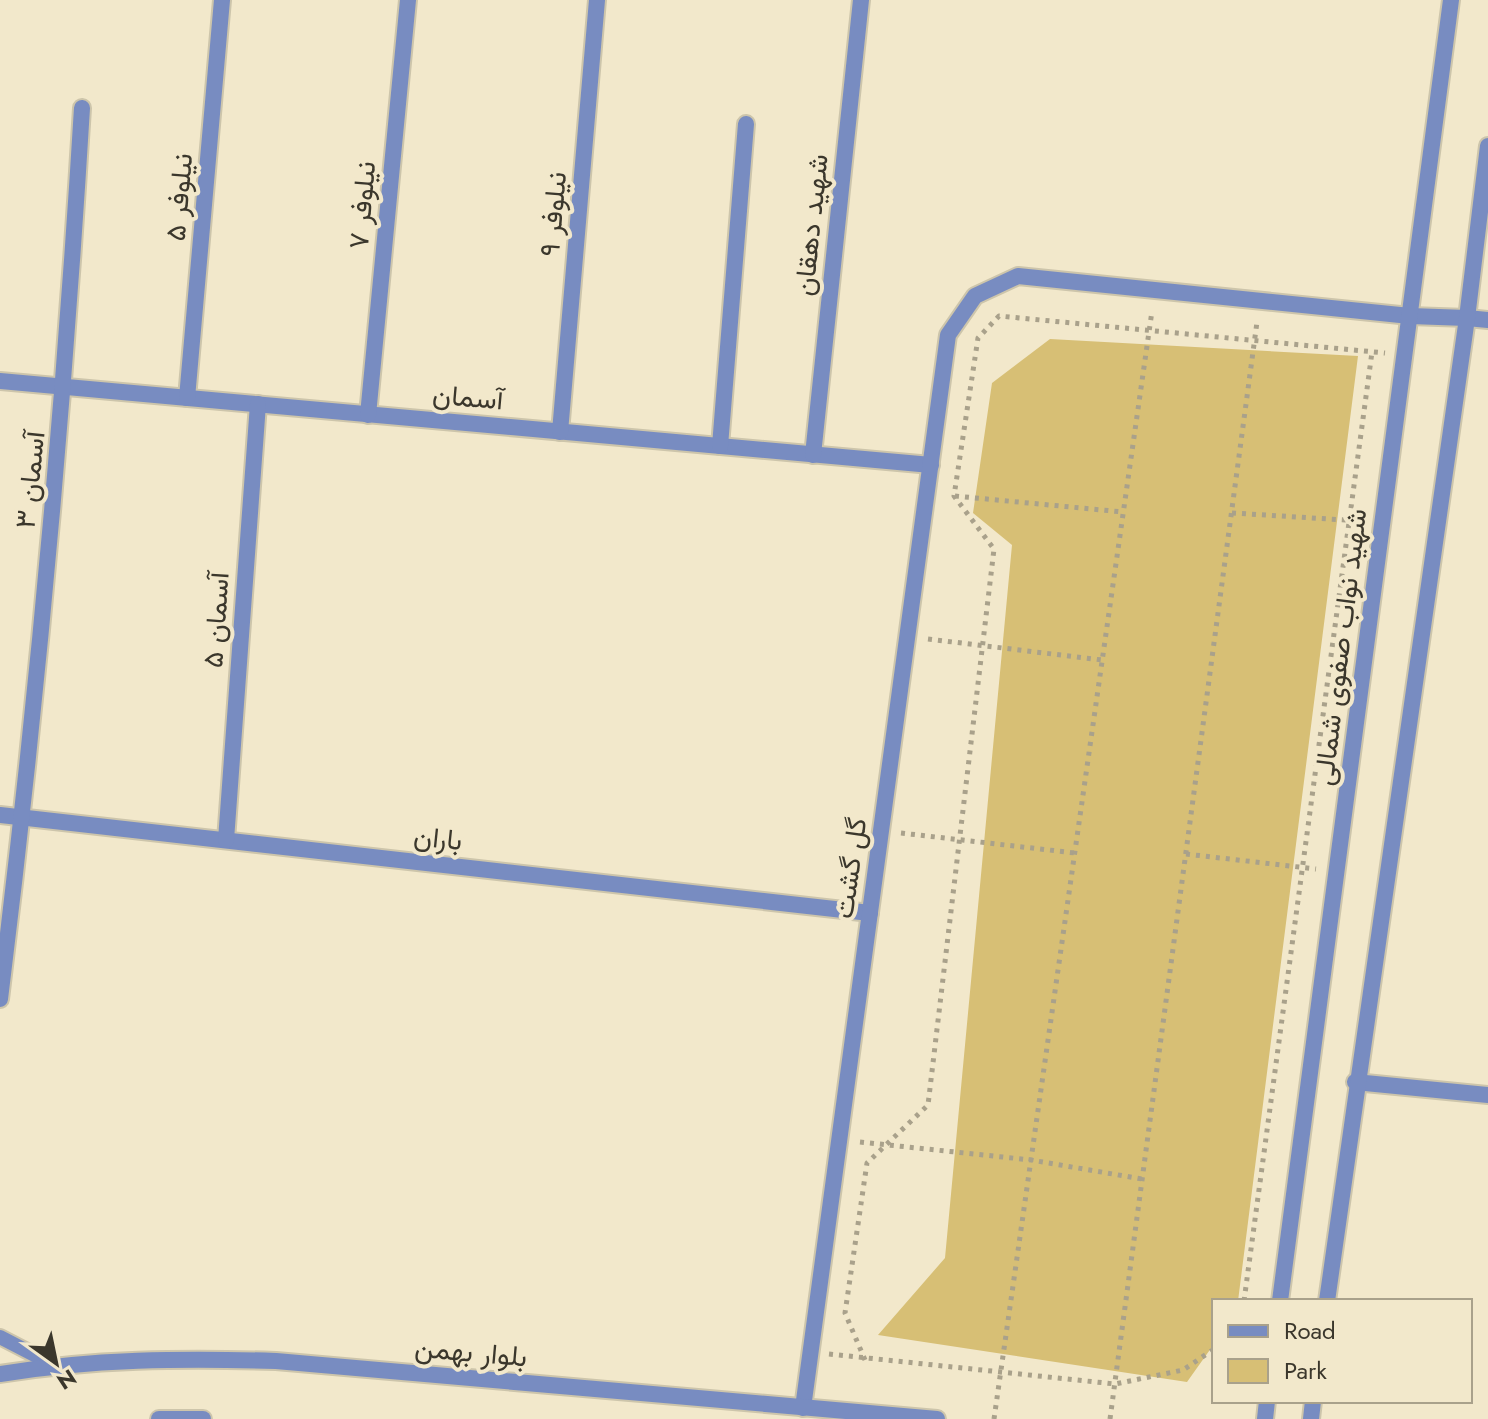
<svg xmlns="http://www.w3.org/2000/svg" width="1488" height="1419" viewBox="0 0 1488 1419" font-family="Jost,Vazirmatn,sans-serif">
<rect width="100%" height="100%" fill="#f2e8cb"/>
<path fill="#d7bf75" d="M1050,339L1358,356L1238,1301H1214V1344L1187,1382L878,1335L945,1258L1012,545L973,513L992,383Z"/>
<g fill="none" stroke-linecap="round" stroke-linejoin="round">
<g stroke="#cdc5ab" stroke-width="18">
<path id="service" d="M0,1337L54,1365"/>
</g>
<g stroke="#cdc5ab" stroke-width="20">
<g id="minor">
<path d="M1467,318L1488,320"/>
<path d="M0,381L931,465"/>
<path d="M187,398L222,0"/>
<path d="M368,415L408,0"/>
<path d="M560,432L597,0"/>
<path d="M720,446L746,124"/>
<path d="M813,455L861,0"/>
<path d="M0,815L870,913"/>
<path d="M226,840L258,404"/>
<path d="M0,999C37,703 64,406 82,108"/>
<path d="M1355,1082L1488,1095"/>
<path d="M803,1408L948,335L975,296L1018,276L1410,316"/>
</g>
</g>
<g stroke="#cdc5ab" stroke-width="20">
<g id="tertiary">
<path d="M1410,316L1467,318"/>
<path d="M1280,1301L1451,0"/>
<path d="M1327,1301L1467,318L1488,146"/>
<path d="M0,1374C92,1359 183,1358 276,1361L937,1419"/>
<path d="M159,1419H203"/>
<path d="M1265,1419L1267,1401"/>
<path d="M1311,1419L1313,1401"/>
</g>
</g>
<g stroke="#a9a18b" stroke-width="5" stroke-dasharray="4 6" stroke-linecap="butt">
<path d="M955,496L1123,512"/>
<path d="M1232,513L1362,521"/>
<path d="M928,639L1102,660"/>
<path d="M901,833L1075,853"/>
<path d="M1186,854L1316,869"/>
<path d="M860,1142L1031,1160L1142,1179"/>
<path d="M1244,1301L1372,352"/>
<path d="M829,1354L1115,1384L1183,1370L1214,1349"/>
<path d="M865,1360L845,1313L867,1163L928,1105L994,549L954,496L978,338L999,316L1385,353"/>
<path d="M994,1419L1152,311"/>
<path d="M1110,1419L1257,322"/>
</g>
<use href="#service" stroke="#788cc1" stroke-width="14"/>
<use href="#minor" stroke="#788cc1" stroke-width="16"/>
<use href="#tertiary" stroke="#788cc1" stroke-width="16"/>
</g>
<g text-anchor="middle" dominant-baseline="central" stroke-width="8" stroke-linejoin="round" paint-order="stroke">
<g font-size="28" fill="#3b372c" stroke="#f2e8cb">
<text transform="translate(179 197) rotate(-85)">نیلوفر ۵</text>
<text transform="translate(362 205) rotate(-85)">نیلوفر ۷</text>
<text transform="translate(553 214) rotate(-85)">نیلوفر ۹</text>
<text transform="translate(811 225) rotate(-84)">شهید دهقان</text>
<text transform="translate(468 397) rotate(5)">آسمان</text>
<text transform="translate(30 480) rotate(-84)">آسمان ۳</text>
<text transform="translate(216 620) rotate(-86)">آسمان ۵</text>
<text transform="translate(1340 647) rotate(-83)">شهید نواب صفوی شمالی</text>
<text transform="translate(438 838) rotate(6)">باران</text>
<text transform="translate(850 868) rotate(-82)">گل گشت</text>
<text transform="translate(471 1352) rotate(5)">بلوار بهمن</text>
</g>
</g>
<rect x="1212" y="1299" width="260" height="104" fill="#f2e8cb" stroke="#a9a18b" stroke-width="2"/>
<rect x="1228" y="1325" width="40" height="12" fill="#788cc1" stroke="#a9a18b" stroke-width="2"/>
<text x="1284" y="1339" font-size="24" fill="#3b372c">Road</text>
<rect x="1228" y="1359" width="40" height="24" fill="#d7bf75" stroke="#a9a18b" stroke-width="2"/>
<text x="1284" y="1379" font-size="24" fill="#3b372c">Park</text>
<g transform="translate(56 1363) rotate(147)" stroke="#f2e8cb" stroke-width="6" paint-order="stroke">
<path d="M0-6L14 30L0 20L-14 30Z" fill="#3b372c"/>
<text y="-12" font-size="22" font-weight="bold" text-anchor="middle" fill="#3b372c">N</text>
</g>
</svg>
